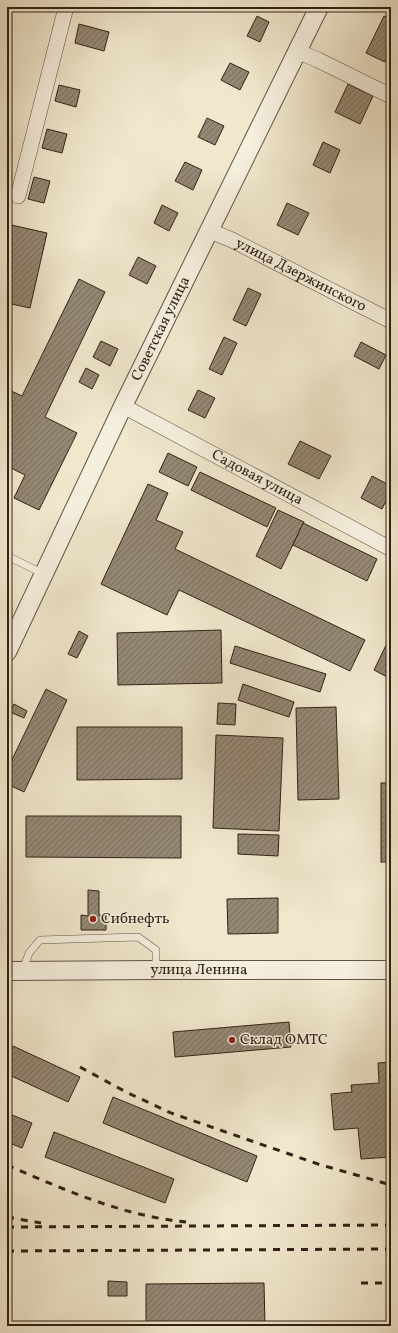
<svg xmlns="http://www.w3.org/2000/svg" width="398" height="1333" viewBox="0 0 398 1333" font-family="Vollkorn,serif">
<defs>
<pattern id="building-hatch" width="6" height="6" patternUnits="userSpaceOnUse"><rect width="6" height="6" fill="#948875"/><path d="M-1 1l2-2M0 6l6-6M5 7l2-2" fill="none" stroke="#796f5f"/></pattern>
</defs>
<rect width="100%" height="100%" fill="#f0e7cd"/>
<filter id="stains"><feTurbulence type="fractalNoise" baseFrequency=".005" numOctaves="4"/><feColorMatrix values="0 0 0 0 .2 0 0 0 0 .09 0 0 0 0 .02 0 0 0 .5 -.17"/></filter>
<radialGradient id="worn" r=".72"><stop offset=".6" stop-color="#630" stop-opacity="0"/><stop offset="1" stop-color="#630" stop-opacity=".3"/></radialGradient>
<g fill="url(#building-hatch)" stroke="#312216">
<path d="M257,16L269,22L260,42L247,36Z"/>
<path d="M384,16L391,19V50L385,62L366,53Z"/>
<path d="M79,24L109,32L104,51L75,43Z"/>
<path d="M230,63L249,72L240,90L221,80Z"/>
<path d="M348,84L373,96L360,124L335,112Z"/>
<path d="M59,85L80,90L76,107L55,101Z"/>
<path d="M207,118L224,126L215,145L198,137Z"/>
<path d="M47,129L67,134L62,153L42,148Z"/>
<path d="M323,142L340,150L330,173L313,165Z"/>
<path d="M185,162L202,170L193,190L175,181Z"/>
<path d="M34,177L50,181L44,203L28,199Z"/>
<path d="M287,203L309,213L298,235L277,225Z"/>
<path d="M162,205L178,213L169,231L154,223Z"/>
<path d="M7,224L47,233L30,308L7,303Z"/>
<path d="M138,257L156,266L147,284L129,275Z"/>
<path d="M79,279L105,292L45,417L77,433L39,510L14,498L25,475L7,466V389L22,396Z"/>
<path d="M248,288L261,294L246,326L233,320Z"/>
<path d="M224,337L237,343L222,375L209,369Z"/>
<path d="M101,341L118,349L110,366L93,357Z"/>
<path d="M361,342L386,355L379,369L354,356Z"/>
<path d="M86,368L99,375L92,389L79,382Z"/>
<path d="M198,390L215,398L205,418L188,410Z"/>
<path d="M300,441L331,456L319,479L288,464Z"/>
<path d="M168,453L197,467L188,486L159,472Z"/>
<path d="M200,472L276,508L267,527L191,490Z"/>
<path d="M372,476L391,486V491L382,509L361,498Z"/>
<path d="M148,484L168,493L156,520L183,532L175,549L365,640L350,671L179,590L167,615L101,584Z"/>
<path d="M278,510L304,522L281,569L256,556Z"/>
<path d="M303,523L377,559L367,581L293,545Z"/>
<path d="M221,630L222,683L118,685L117,633Z"/>
<path d="M79,631L88,636L77,658L68,654Z"/>
<path d="M391,635V679L374,670Z"/>
<path d="M235,646L326,674L320,692L230,663Z"/>
<path d="M243,684L294,702L289,717L238,700Z"/>
<path d="M46,689L67,700L24,792L7,784V770Z"/>
<path d="M218,703L236,704L235,725L217,724Z"/>
<path d="M14,704L27,711L24,718L10,712Z"/>
<path d="M336,707L339,799L298,800L296,708Z"/>
<path d="M77,727H182V779L77,780Z"/>
<path d="M216,735L283,738L279,831L213,828Z"/>
<rect x="381" y="783" width="10" height="79"/>
<path d="M26,816H181V858L26,857Z"/>
<path d="M238,834L279,835L278,856L238,854Z"/>
<path d="M88,890L99,891V915H106V930H81V915L88,916Z"/>
<path d="M278,898V933L228,934L227,899Z"/>
<path d="M289,1022L291,1047L175,1057L173,1032Z"/>
<path d="M13,1046L80,1077L68,1102L7,1074V1058Z"/>
<path d="M391,1062V1157L361,1159L358,1128L334,1130L331,1094L352,1092L351,1085L379,1083L378,1063Z"/>
<path d="M113,1097L257,1156L247,1182L103,1123Z"/>
<path d="M7,1113L32,1123L22,1148L7,1142Z"/>
<path d="M54,1132L174,1179L165,1203L45,1157Z"/>
<path d="M108,1281L127,1282V1296H108Z"/>
<path d="M264,1283L265,1326H146V1284Z"/>
</g>
<g fill="none" stroke-linecap="round" stroke-linejoin="round">
<g stroke="#615344" stroke-width="8">
<g id="service">
<path d="M7,556L44,574"/>
<path d="M23,970L29,953L40,940L138,937L156,950V969"/>
</g>
</g>
<g stroke="#615344" stroke-width="16">
<g id="minor">
<path d="M297,51L318,60L391,96"/>
<path d="M18,196L66,7"/>
<path id="s1" d="M210,231L232,240L391,321"/>
<path id="s2" d="M123,406L391,549"/>
</g>
</g>
<g stroke="#615344" stroke-width="20">
<g id="tertiary">
<path id="s3" d="M7,652L123,406L319,7"/>
<path id="s4" d="M7,971L156,970H391"/>
</g>
</g>
<use href="#service" stroke="#f5efde" stroke-width="7"/>
<use href="#minor" stroke="#f5efde" stroke-width="15"/>
<use href="#tertiary" stroke="#f5efde" stroke-width="18"/>
<g stroke="#312216" stroke-width="3" stroke-dasharray="7 7" stroke-linecap="butt">
<path d="M80,1067L126,1092L171,1113L318,1164L391,1185"/>
<path d="M7,1165C65,1190 123,1216 186,1222"/>
<path d="M7,1217L41,1223"/>
<path d="M7,1227L391,1225"/>
<path d="M7,1251L391,1249"/>
<path d="M361,1283H391"/>
</g>
</g>
<g fill="#8f2418" stroke="#f5efde" stroke-width="1.5">
<circle cx="93" cy="919" r="4"/>
<circle cx="232" cy="1040" r="4"/>
</g>
<g text-anchor="middle" dominant-baseline="central" stroke-width="3" stroke-linejoin="round" paint-order="stroke">
<g font-size="15" fill="#312216" stroke="#f5efde">
<text stroke="none"><textPath href="#s1" startOffset="101">улица Дзержинского</textPath></text>
<text stroke="none"><textPath href="#s3" startOffset="358">Советская улица</textPath></text>
<text stroke="none"><textPath href="#s2" startOffset="152">Садовая улица</textPath></text>
<text stroke="none"><textPath href="#s4" startOffset="192">улица Ленина</textPath></text>
</g>
<g font-size="15" fill="#312216" stroke="#f5efde" text-anchor="start">
<text x="101" y="919">Сибнефть</text>
<text x="240" y="1040">Склад ОМТС</text>
</g>
</g>
<rect width="398" height="1333" fill="none" stroke="#f0e7cd" stroke-width="24"/>
<rect x="8" y="8" width="382" height="1317" fill="none" stroke="#312216" stroke-width="2"/>
<rect x="12" y="12" width="374" height="1309" fill="none" stroke="#312216"/>
<rect width="100%" height="100%" filter="url(#stains)"/>
<rect width="100%" height="100%" fill="url(#worn)"/>
</svg>
